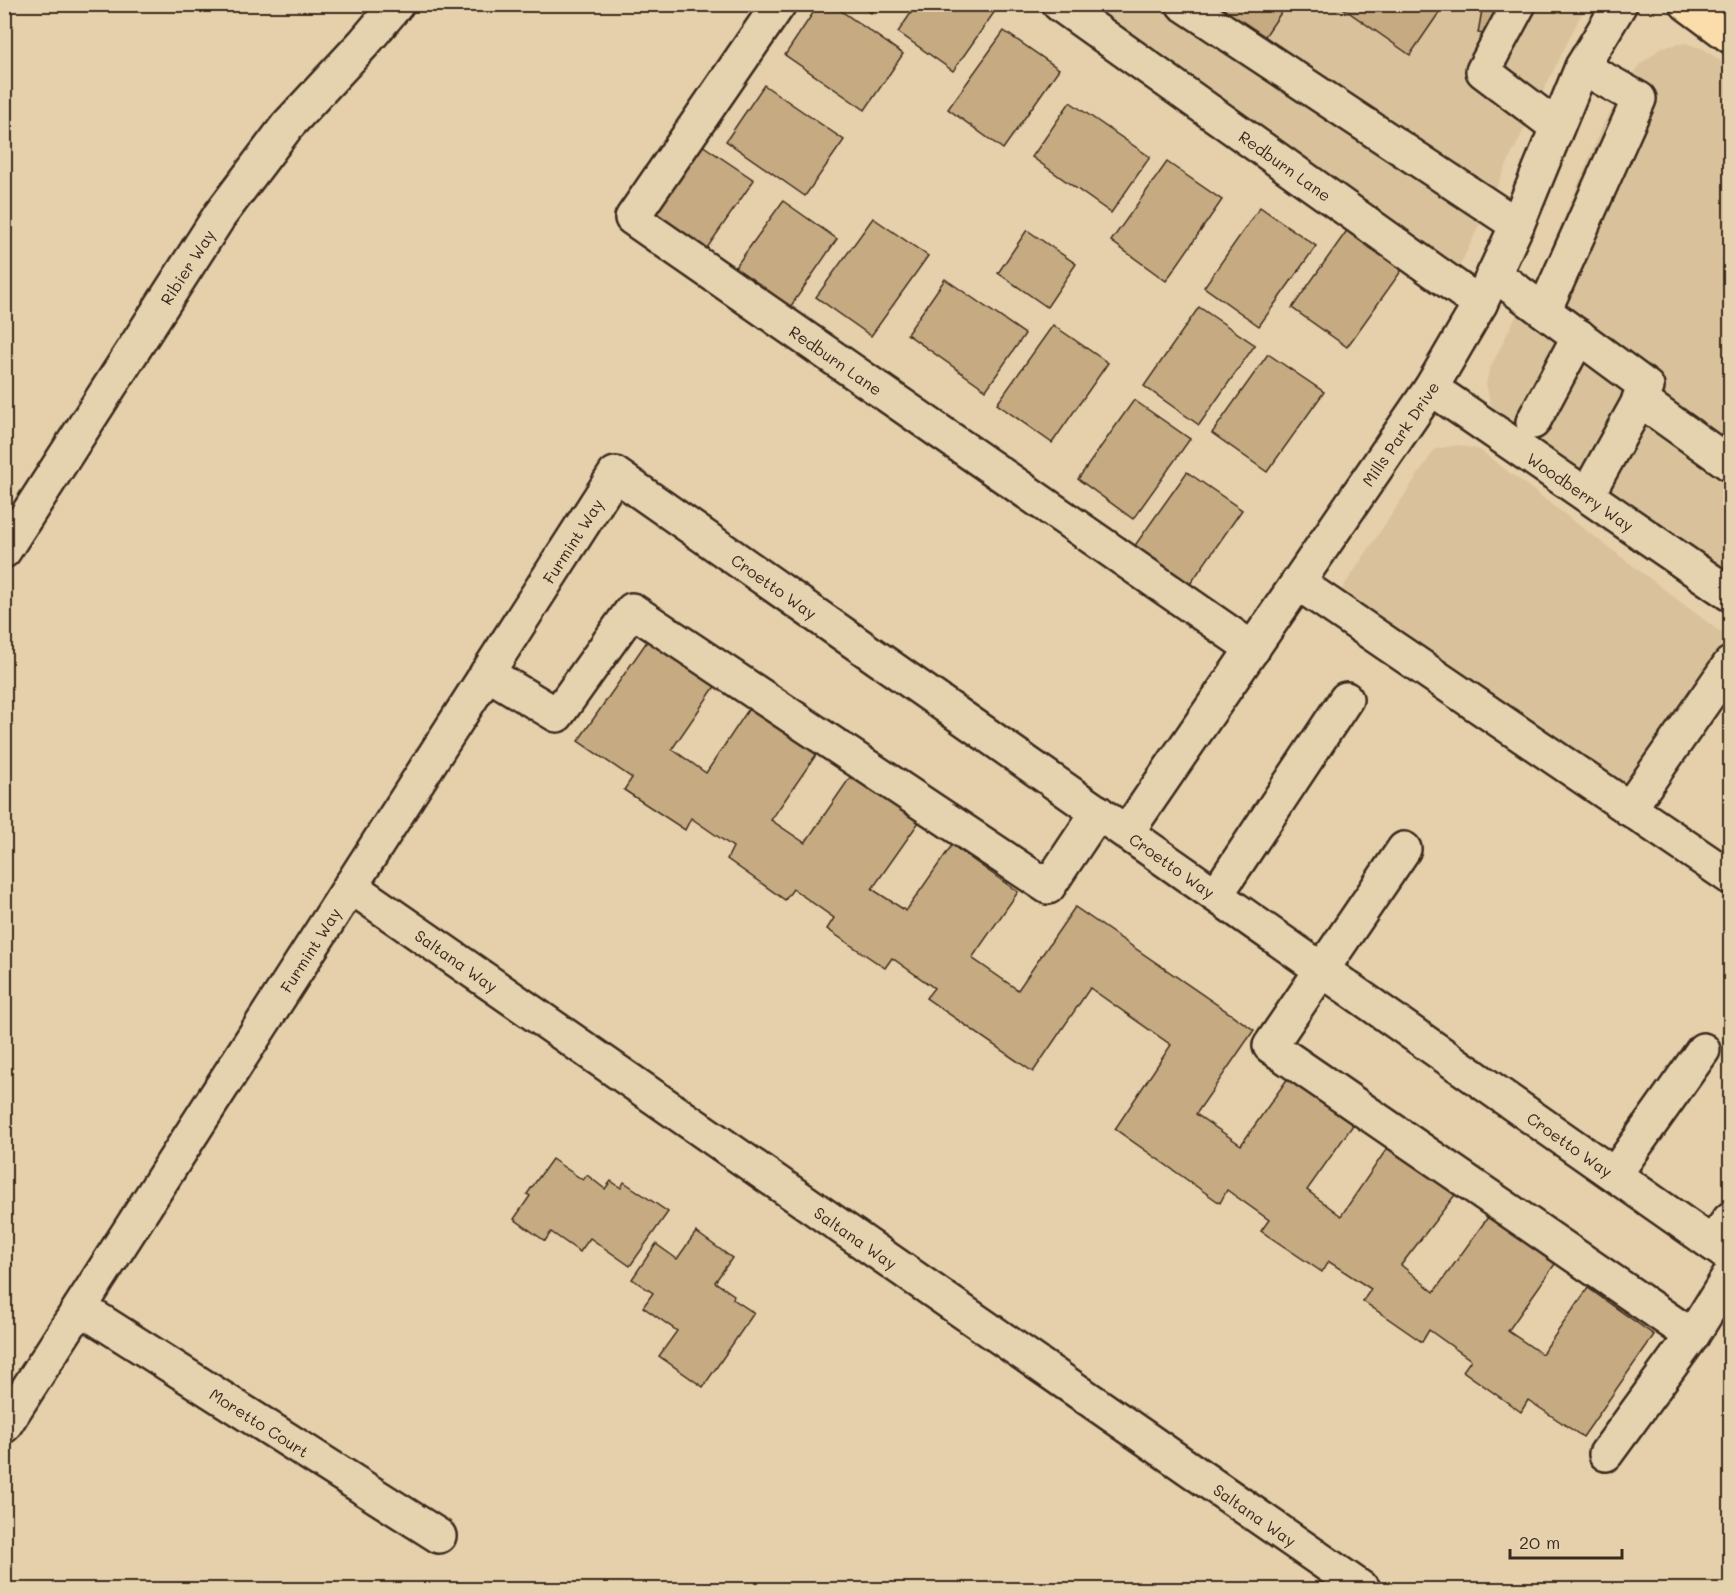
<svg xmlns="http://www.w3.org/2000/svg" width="1735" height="1594" viewBox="0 0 1735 1594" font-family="Mali,sans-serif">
<rect width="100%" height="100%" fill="#e5d0ab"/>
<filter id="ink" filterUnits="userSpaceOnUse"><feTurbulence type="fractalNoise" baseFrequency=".0167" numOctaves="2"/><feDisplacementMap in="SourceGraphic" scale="12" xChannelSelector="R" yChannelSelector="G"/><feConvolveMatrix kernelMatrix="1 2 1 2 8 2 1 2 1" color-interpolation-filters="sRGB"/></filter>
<g filter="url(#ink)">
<g fill="#d9c29b">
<path d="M1089,5H1586L1510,158L1460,266Z"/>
<path d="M1685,43L1704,49L1730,68V572L1516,430L1498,414L1490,403L1486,383L1490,368L1513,322L1538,279L1604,123L1638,66L1662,47Z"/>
<path d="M1458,445L1480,450L1727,637L1622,787L1338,595L1435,449Z"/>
</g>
<g fill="#c6aa81" stroke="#3b2a1e" stroke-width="1.5">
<path d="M819,4H831L903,54L865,110L785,55Z"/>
<path d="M858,4H877L871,13Z"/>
<path d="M917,4H1000L953,71L898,32Z"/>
<path d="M1196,4H1287L1257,48Z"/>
<path d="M1337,4H1445L1410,55Z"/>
<path d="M1483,4H1527L1518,42L1478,33Z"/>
<path d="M1004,31L1059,69L1003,149L948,109Z"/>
<path d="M764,85L844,140L805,196L726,141Z"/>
<path d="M1070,102L1150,157L1111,213L1032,157Z"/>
<path d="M699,143L754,180L698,261L643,221Z"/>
<path d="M1167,162L1222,200L1166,281L1111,241Z"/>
<path d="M783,201L837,239L782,319L726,280Z"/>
<path d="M1260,207L1316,246L1259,326L1204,287Z"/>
<path d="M873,218L928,256L871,336L816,297Z"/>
<path d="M1348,229L1404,267L1347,347L1292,308Z"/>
<path d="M1027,230L1076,264L1047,307L998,273Z"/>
<path d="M945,279L1025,334L986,390L907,334Z"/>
<path d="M1199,307L1255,345L1199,425L1144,386Z"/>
<path d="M1053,325L1108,363L1052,443L997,404Z"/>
<path d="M1268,354L1324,392L1267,472L1212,433Z"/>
<path d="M1134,400L1190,439L1133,519L1078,479Z"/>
<path d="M1187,472L1242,510L1186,590L1131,551Z"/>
<path d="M650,637L718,682L672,749L706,773L750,707L818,752L771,820L805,843L851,776L919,822L872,889L906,911L952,845L1018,892L972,958L1018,990L1075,907L1254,1030L1196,1114L1241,1145L1288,1078L1353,1125L1307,1190L1341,1216L1388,1147L1455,1195L1401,1265L1434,1292L1488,1217L1555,1264L1508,1331L1542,1354L1588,1288L1654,1335L1583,1437L1528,1400L1521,1412L1463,1371L1471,1360L1429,1330L1422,1342L1363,1301L1371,1289L1328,1261L1322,1272L1261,1231L1269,1220L1227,1190L1220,1203L1115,1129L1171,1045L1090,988L1033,1072L926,998L934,988L892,958L885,968L827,929L834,918L793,889L785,900L727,859L733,847L691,818L685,830L624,790L632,778L578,741Z"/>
<path d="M552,1159L583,1180L587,1175L605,1189L611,1181L621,1188L624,1182L668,1212L630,1266L590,1238L580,1252L551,1232L545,1241L514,1219L530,1196L527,1194Z"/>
<path d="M696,1232L732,1258L715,1282L734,1295L733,1299L754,1313L703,1387L659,1356L677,1331L643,1307L653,1293L632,1279L656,1244L677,1259Z"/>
</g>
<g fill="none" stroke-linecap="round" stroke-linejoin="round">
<g stroke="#3b2a1e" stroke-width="38">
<g id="minor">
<path id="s1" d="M779,4L632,218L1253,649"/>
<path id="s2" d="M1059,4L1480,304"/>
<path d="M1183,4L1517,225"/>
<path d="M1519,4L1483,71L1557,127"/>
<path d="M1494,274L1647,387L1587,495"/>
<path d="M1544,311L1639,99L1582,67"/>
<path id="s3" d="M1431,388L1730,594"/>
<path d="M1639,399L1730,464"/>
<path d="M1533,422L1579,336"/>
<path id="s4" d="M4,551L220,215L287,126L364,43L397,4"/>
<path d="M1298,583L1730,877"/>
<path d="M487,673L557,715L632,610L1048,887L1098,812"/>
<path d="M1629,809L1730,664"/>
<path id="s5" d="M1127,832L1431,388L1480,304L1517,225L1582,67L1620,4"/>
<path d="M1404,849L1270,1046L1692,1336L1606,1454"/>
<path id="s6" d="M350,886L1364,1590"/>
<path d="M1216,895L1346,699"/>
<path d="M1615,1174L1703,1050"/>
<path d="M1712,1243L1730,1219"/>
<path id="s7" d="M80,1308L439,1536"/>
<path d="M1692,1336L1730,1275"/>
<path id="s8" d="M4,1426L615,474L1730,1256"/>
</g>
</g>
<g stroke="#3b2a1e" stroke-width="38">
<path id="major" d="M1687,4L1730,36"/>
</g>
<use href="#minor" stroke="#e5d3b0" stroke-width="33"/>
<use href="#major" stroke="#faddab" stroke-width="33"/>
</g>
</g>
<g text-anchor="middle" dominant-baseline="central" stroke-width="4.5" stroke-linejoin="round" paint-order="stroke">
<g font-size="16" fill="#3b2a1e" stroke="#e5d3b0">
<text stroke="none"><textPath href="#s2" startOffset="278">Redburn Lane</textPath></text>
<text stroke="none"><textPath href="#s4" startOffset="338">Ribier Way</textPath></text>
<text stroke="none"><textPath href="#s1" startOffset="508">Redburn Lane</textPath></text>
<text stroke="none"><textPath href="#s5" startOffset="483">Mills Park Drive</textPath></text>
<text stroke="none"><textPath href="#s3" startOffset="182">Woodberry Way</textPath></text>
<text stroke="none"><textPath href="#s8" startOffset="1052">Furmint Way</textPath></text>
<text stroke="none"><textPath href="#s8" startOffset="1326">Croetto Way</textPath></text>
<text stroke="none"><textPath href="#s8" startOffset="1812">Croetto Way</textPath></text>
<text stroke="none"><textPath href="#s8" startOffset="566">Furmint Way</textPath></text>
<text stroke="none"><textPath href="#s6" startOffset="130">Saltana Way</textPath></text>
<text stroke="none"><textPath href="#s8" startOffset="2298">Croetto Way</textPath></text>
<text stroke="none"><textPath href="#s6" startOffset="616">Saltana Way</textPath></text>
<text stroke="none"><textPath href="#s7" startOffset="213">Moretto Court</textPath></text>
<text stroke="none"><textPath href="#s6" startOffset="1102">Saltana Way</textPath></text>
</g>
</g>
<rect width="1735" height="1594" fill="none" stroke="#e5d3b0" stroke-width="24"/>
<rect x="12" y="12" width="1711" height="1570" fill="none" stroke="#3b2a1e" stroke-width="2" filter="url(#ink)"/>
<path d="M1510 1549v9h112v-9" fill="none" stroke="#3b2a1e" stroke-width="3"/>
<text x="1519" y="1549" font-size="18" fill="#3b2a1e" stroke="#e5d3b0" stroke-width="4.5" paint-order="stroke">20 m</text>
</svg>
